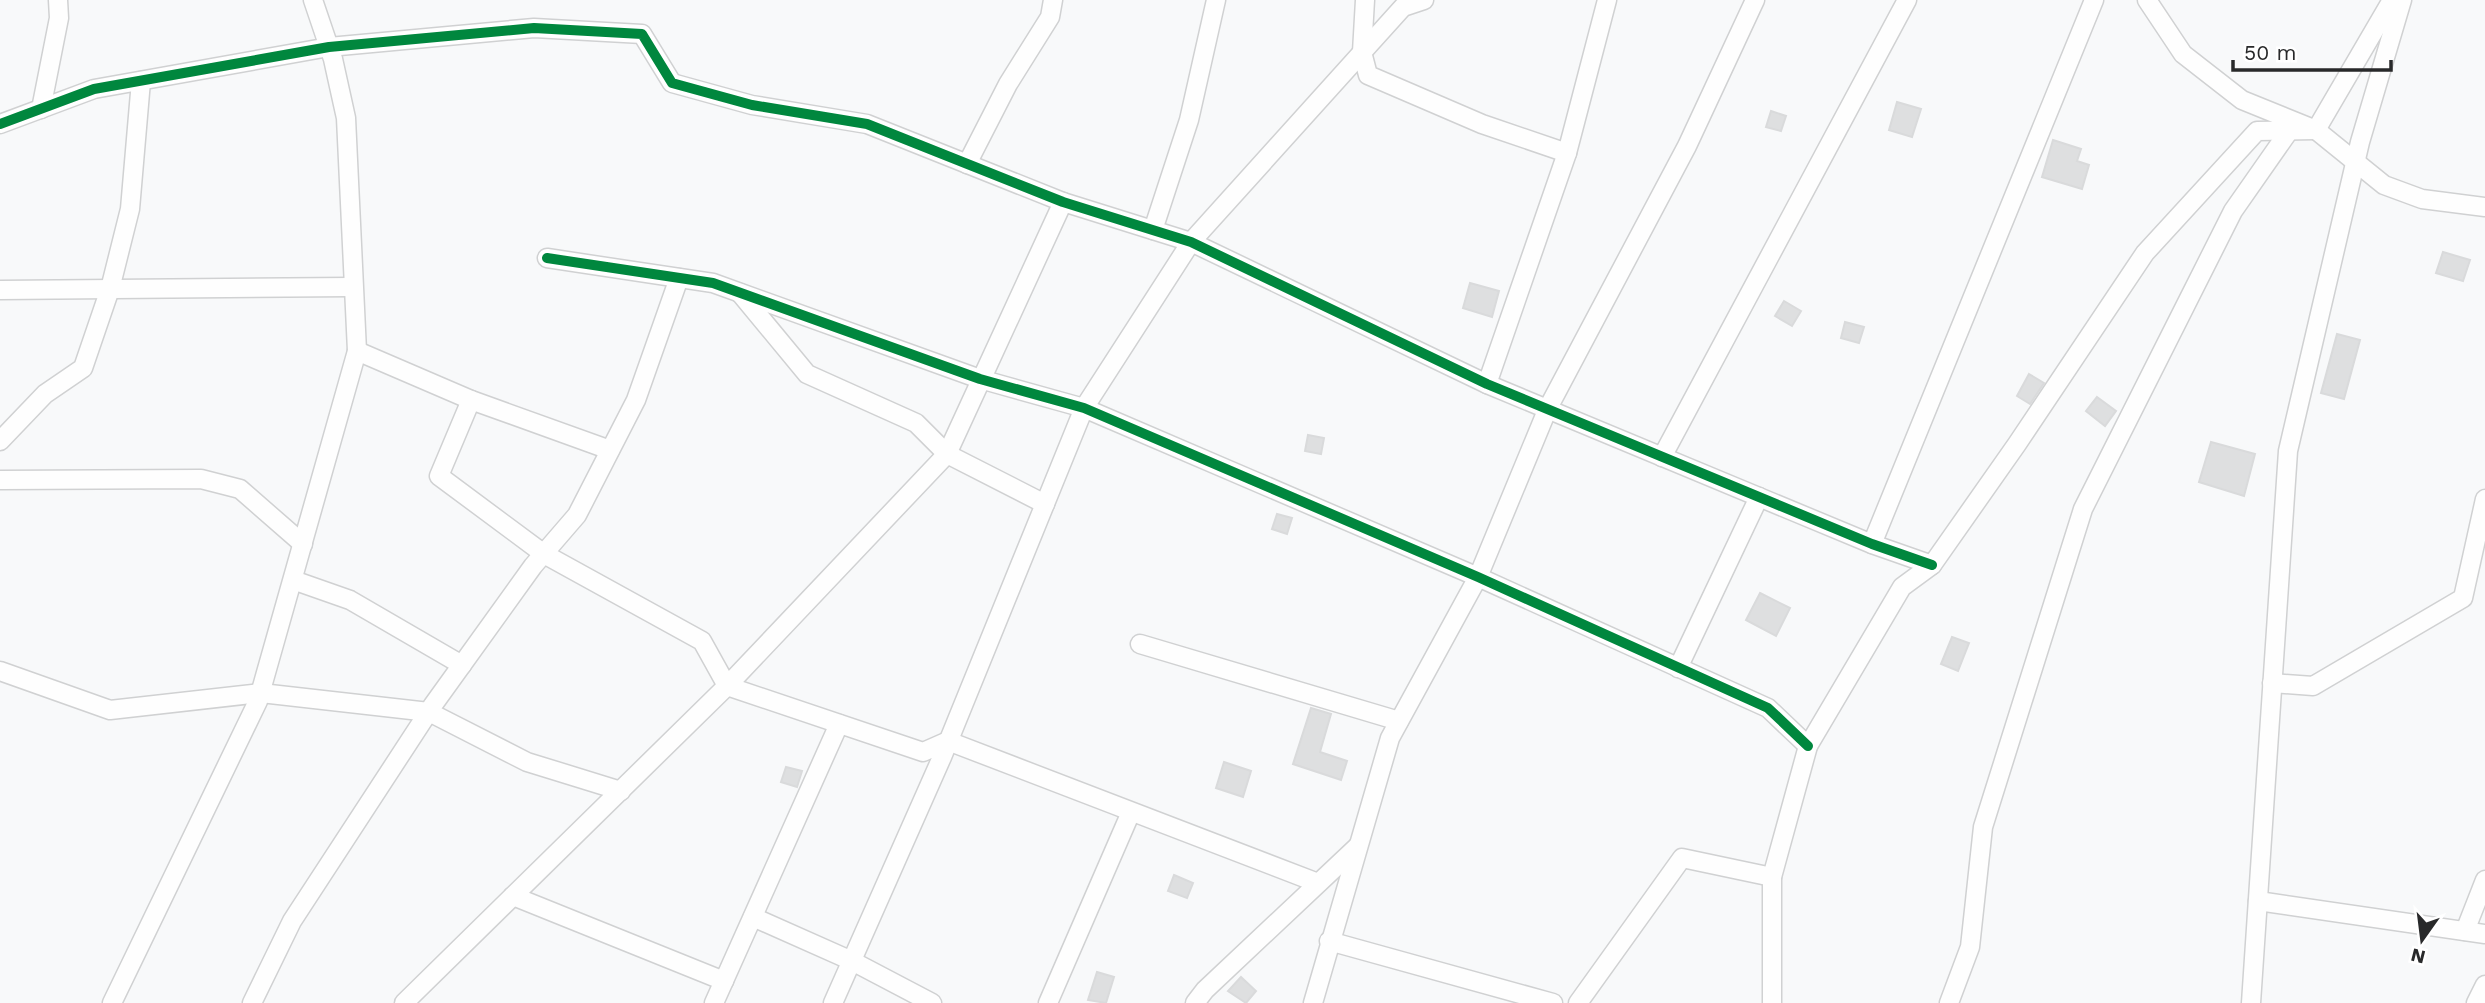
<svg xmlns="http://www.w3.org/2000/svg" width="2485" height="1003" viewBox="0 0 2485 1003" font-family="'Work Sans',sans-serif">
<rect width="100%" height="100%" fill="#f8f9fa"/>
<g fill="#dedfe0" stroke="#d9dadb" stroke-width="2">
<path d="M1897,102L1921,109L1912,137L1889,130Z"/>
<path d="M1771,111L1786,116L1781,131L1766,127Z"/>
<path d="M2053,140L2081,149L2077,161L2089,165L2082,189L2042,177Z"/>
<path d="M2443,252L2470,260L2463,281L2436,273Z"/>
<path d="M1470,283L1499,291L1492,317L1463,308Z"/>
<path d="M1784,301L1801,311L1792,326L1775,316Z"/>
<path d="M1845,322L1864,327L1859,343L1841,338Z"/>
<path d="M2337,334L2360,340L2344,399L2321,393Z"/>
<path d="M2029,374L2044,383L2030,404L2017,396Z"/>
<path d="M2097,397L2116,411L2105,426L2086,411Z"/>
<path d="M1308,435L1324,438L1321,454L1305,451Z"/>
<path d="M2211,442L2255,454L2244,496L2199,482Z"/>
<path d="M1277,514L1292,518L1287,534L1272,529Z"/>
<path d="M1760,593L1790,608L1776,636L1746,620Z"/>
<path d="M1952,637L1969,643L1958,671L1941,664Z"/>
<path d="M1311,708L1331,714L1320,752L1347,761L1341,780L1293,764Z"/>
<path d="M1224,762L1251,771L1243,797L1216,788Z"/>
<path d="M786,767L802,771L797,787L781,782Z"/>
<path d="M1174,875L1193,883L1187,898L1168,891Z"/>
<path d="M1097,972L1114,977L1106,1003L1088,1000Z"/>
<path d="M1241,977L1256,991L1246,1003L1228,991Z"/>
</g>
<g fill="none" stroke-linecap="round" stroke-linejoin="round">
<g stroke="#d0d1d2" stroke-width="21">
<g id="street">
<path d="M1365,0L1362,52L1368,75L1482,124L1567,153"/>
<path d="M2147,0L2183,54L2242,100L2316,130L2384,185L2422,199L2485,207"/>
<path d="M41,109L59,18L58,0"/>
<path d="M0,124L94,89L329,47L534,28L642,34L672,83L752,105L867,124L1063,202L1191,242L1487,384L1872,544L1932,565"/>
<path d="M967,164L1008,84L1050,17L1053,0"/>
<path d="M1153,230L1189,120L1216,0"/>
<path d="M547,258L713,283L980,379L1084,408L1478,577L1768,708L1808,746"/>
<path d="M0,290L352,287"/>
<path d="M740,293L807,374L916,423L947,454L1045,504"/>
<path d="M357,351L471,400L610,450"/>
<path d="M1487,384L1567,153L1607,0"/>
<path d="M471,400L439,476L544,554L702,641L727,686L923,752L948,741L1318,883"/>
<path d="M0,441L45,394L83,368L110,289L130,209L141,81"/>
<path d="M1662,457L1907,0"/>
<path d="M0,480L201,479L240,489L303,544"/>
<path d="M1872,544L2094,0"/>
<path d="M293,580L350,600L462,665"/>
<path d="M1140,644L1399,721"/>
<path d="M1678,668L1759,497"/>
<path d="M0,671L110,710L261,693L429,712L527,762L621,791"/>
<path d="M2272,683L2313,686L2463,598L2485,499"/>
<path d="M513,896L724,981"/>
<path d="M2258,901L2485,934"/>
<path d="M753,917L852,961L932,1003"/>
<path d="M2465,931L2485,880"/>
<path d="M1329,941L1553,1003"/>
<path d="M112,1003L258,701L357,351L346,118L333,59L313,0"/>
<path d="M252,1003L292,921L433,705L533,566L577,515L636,400L679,278"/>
<path d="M404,1003L727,686L947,454L1063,202"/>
<path d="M714,1003L839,724"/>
<path d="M833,1003L942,757L1084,408L1191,242L1403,7L1424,0"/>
<path d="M1048,1003L1131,812"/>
<path d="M1195,1003L1205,990L1358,846"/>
<path d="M1313,1003L1390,738L1478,577L1548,408L1687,146L1755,0"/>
<path d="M1578,1003L1682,858L1772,877"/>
<path d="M1772,1003V877L1808,746L1902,587L1932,565L2017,444L2145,253L2257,131L2316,130L2392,0"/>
<path d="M1949,1003L1970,947L1983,827L2083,509L2233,211L2289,131"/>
<path d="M2251,1003L2288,451L2360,142L2402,0"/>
<path d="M2476,1003L2485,985"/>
</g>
</g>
<use href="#street" stroke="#fefefe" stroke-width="18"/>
<g stroke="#fff" stroke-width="15">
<g id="cycleway">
<path d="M0,124L94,89L329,47L534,28L642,34L672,83L752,105L867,124L1063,202L1191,242L1487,384L1872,544L1932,565"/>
<path d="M547,258L713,283L980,379L1084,408L1478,577L1768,708L1808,746"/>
</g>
</g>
<use href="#cycleway" stroke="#00873e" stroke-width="10"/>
</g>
<g transform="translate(2422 940) rotate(194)" stroke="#ffffff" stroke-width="5" paint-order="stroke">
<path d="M0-5L12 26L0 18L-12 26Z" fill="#28292a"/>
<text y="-10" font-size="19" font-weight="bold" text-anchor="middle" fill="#28292a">N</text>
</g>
<path d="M2233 60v10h158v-10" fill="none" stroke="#28292a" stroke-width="3.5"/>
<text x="2244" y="60" font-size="21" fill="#28292a" stroke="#ffffff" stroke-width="5" paint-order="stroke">50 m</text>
</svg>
